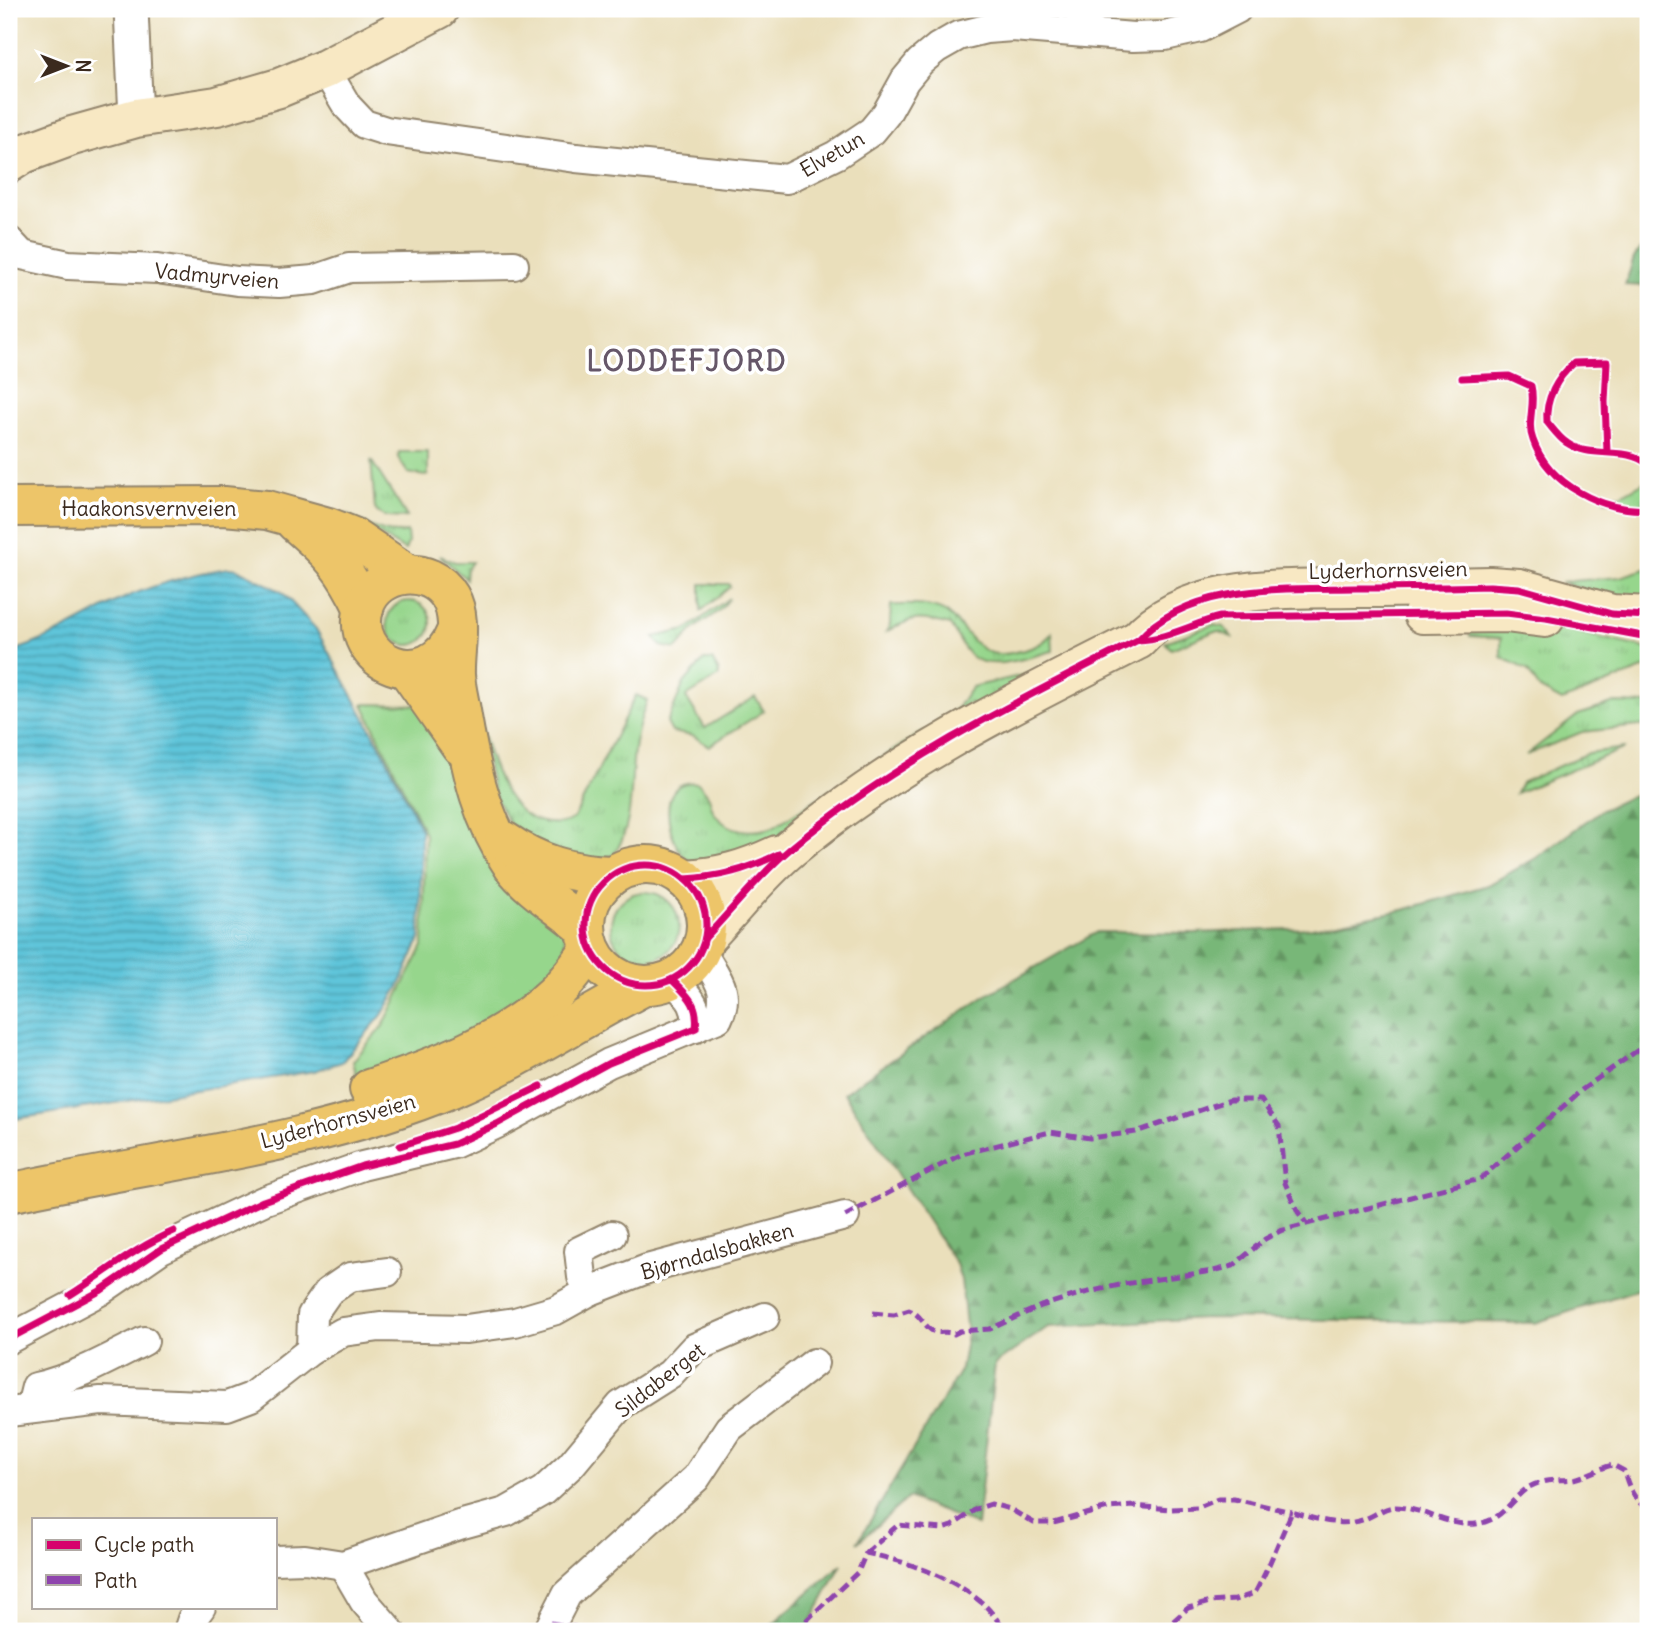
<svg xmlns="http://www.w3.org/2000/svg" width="1657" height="1640" viewBox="0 0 1657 1640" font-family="Delius,sans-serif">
<defs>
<pattern id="grass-tufts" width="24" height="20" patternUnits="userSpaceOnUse" patternTransform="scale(1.75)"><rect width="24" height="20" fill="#96d68c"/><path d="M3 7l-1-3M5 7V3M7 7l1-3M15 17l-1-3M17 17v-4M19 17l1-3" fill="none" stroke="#82b878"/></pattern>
<pattern id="forest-firs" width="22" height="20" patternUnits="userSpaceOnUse" patternTransform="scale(1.75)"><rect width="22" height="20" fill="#78b778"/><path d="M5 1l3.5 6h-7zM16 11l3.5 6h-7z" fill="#649562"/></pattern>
<pattern id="water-rules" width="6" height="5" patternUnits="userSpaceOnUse" patternTransform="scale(1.75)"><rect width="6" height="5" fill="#5ec5da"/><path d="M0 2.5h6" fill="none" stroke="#4fa0b0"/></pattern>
</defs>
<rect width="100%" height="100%" fill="#fff"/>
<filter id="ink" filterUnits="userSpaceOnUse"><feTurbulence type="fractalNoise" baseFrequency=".0143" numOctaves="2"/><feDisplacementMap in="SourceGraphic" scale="14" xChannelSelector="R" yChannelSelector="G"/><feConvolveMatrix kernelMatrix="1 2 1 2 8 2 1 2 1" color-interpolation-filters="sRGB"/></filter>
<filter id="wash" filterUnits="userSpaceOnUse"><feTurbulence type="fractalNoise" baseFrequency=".00686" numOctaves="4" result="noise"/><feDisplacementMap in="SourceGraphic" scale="28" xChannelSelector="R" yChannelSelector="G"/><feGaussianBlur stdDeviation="1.57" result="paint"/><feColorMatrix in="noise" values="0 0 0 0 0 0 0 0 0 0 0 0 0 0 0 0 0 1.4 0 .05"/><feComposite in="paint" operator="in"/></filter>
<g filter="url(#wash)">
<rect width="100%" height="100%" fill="#eadfbb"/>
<g fill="url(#grass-tufts)" stroke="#688055" stroke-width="2">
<path d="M399,452H428V475L425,476L408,473L398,458Z"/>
<path d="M371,460L407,517C395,518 381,519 375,509Z"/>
<path d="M1648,480V503L1633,505L1605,500L1608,495H1621Z"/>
<path d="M345,514C365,523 385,537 407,532L408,543L405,550Z"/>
<path d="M440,556L455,562H472L467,569L466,579Z"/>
<path d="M1648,568V610L1561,582L1620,577Z"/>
<path d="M701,584H729L730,587L701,611Z"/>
<path d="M729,598C720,615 703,619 691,632C685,638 682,644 676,649L661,646L654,637L686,630Z"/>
<circle cx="409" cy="623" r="22"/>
<path d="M891,605C909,605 928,603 945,612C949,614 953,619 957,623C979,646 984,661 1020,651C1034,648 1043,644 1052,633L1053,651C1032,656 992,672 972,657C963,650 957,635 950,625C921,617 913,616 886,632L890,625Z"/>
<path d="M1505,621L1561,628L1648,649V667L1562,701L1540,689L1527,670L1501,657V638L1470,636V625Z"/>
<path d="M1213,625L1224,627L1232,637L1219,632H1213L1171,649L1165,642Z"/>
<path d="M704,660H712L719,672L718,677L686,697L705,728L755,697L764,711L709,746L693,736L672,732L667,723L684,683Z"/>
<path d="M1037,672L976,710L970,702L937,725L935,723L957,708L972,687Z"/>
<path d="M636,695L647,700C642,714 638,728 635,743C629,779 636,825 613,856L572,864L510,824L494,795L474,701C486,740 498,818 548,823C558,824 565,824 574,818Z"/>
<path d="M1615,703L1648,704V725L1582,732L1526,755L1578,715Z"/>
<path d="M924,731L929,738L747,857L690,862C687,858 681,854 679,850C665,827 659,777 698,783C702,788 706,792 709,797C711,802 711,809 715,814C727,832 754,834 773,827Z"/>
<path d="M1625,748L1516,793L1521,783L1588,753Z"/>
<circle cx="645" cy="926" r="34"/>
</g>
<g fill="url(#forest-firs)" stroke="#5a704b" stroke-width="2">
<path d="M1648,239V286L1625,285L1634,258Z"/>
<path d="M1648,788V1286L1535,1323L1206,1318L1048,1327L995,1364L977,1525L908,1498L857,1543L961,1369L967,1334L961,1280L956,1264L844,1093L985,996L1097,932L1195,933L1312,928L1403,910L1488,885L1536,858L1600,811Z"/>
<path d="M842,1564L806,1631H764Z"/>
</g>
<path fill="#96d68c" stroke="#688055" stroke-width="2" d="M363,704L417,705L564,931L566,950L554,975L451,1043L357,1078L353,1061L383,1026L423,946L425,834Z"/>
<path fill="url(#water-rules)" stroke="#4c787c" stroke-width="2" d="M229,568L237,569L282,592L316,629L383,751L421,829L420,939L400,985L382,1015L342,1062L314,1071L9,1120V652C48,641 80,621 116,602C148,586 194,573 229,568Z"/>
</g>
<g filter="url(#ink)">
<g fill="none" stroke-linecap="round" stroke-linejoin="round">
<g stroke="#92846c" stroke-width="32">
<g id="minor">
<path d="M325,69L347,106L364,124L386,131L576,158L787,179L836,155L872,131L886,114L905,80L920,62L937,48L958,36L986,29L1013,27L1133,37L1165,36L1200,28L1237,9"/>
<path d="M9,241L22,255L68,265L157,269L237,281L279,283L314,280L349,268L514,265"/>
<path d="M672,980C688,996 699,1004 696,1028"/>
<path d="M590,1291L582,1277L579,1251L612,1235"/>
<path d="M9,1339L100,1291L161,1249L263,1201L362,1166L454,1144L497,1124L609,1063L718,1018C732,990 714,975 701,951"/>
<path d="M311,1350L312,1315L328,1292L350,1277L387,1272"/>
<path d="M31,1407L36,1387C75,1378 108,1359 144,1341"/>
<path d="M9,1412L101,1401L227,1406L251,1397L311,1350L343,1332L380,1327L466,1329L515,1322L556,1310L590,1291L647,1269L845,1216"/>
<path d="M275,1560L305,1559L343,1565L459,1525L506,1512L543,1491L571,1465L621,1405L670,1374L694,1348L765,1317"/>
<path d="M343,1565L364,1601L390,1631"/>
<path d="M188,1631L192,1619L201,1607"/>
<path d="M548,1631L567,1594L696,1478L729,1428L814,1363"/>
</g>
</g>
<g stroke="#92846c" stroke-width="37">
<path id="tertiary" d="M131,9L136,118"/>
</g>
<g stroke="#92846c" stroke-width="42">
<g id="secondary">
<path d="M9,163L23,154L72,136L136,118L217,106L279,88L325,69L439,9"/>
<path d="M1423,614L1506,613L1545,618"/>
<path d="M685,879C720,877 745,870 777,855"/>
<path d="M705,938C733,909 759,875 790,849C895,761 1017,701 1138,640C1189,583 1286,589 1356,588C1400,588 1445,587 1490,586L1519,588L1612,614L1648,616"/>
</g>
</g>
<g stroke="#92846c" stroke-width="42">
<g id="primary">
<path d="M9,507L224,506L267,510L328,527L353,537L407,574"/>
<path d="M295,522C330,552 344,567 364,609"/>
<path d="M456,632C429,699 345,662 365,605C378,569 430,563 450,597C463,619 454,650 455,675C456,689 460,703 462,717C471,770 482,821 513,866C530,889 564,909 585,928"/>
<path d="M407,669L461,746"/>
<path d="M504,841C538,864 571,874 612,875"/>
<circle cx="646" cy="925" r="60"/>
<path d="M369,1089C432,1068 503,1043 552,996C567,983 578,966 590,950"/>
<path d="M9,1193C155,1161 313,1146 452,1088C519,1060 580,1019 644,986"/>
</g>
</g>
<use href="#minor" stroke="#fff" stroke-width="28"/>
<use href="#tertiary" stroke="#fff" stroke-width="33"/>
<use href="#secondary" stroke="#f8e8c3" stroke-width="38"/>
<use href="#primary" stroke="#edc569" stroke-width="38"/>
<g stroke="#8e44ad" stroke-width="5" stroke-dasharray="10 5" stroke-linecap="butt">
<path d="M845,1216L962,1154L1050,1132L1090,1138L1136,1132L1230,1100H1261L1279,1126L1285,1183L1298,1212L1306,1223"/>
<path d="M873,1313L894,1315L909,1310C920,1314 922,1323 931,1330C938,1335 946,1330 954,1334L960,1331L990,1329L1041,1306L1080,1294L1124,1284L1213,1271L1233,1266L1265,1239L1280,1231L1480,1179L1583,1089L1648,1043"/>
<path d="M866,1553L898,1525L942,1529L952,1526L976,1509L991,1504L1010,1509L1034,1523H1054L1108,1508L1134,1506L1171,1509L1197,1508L1218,1499H1234L1292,1512"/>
<path d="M551,1623L598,1631"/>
<path d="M795,1631L858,1572L866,1553C907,1562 949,1575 981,1602C991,1610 998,1622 1006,1631"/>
<path d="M1162,1631L1188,1608L1210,1602L1235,1600L1255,1593C1270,1565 1279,1540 1292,1512C1316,1519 1341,1528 1365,1519C1375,1515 1385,1507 1395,1507C1424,1507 1455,1532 1485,1522C1503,1517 1511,1500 1526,1489C1543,1478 1555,1481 1573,1479C1584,1477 1600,1468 1613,1465L1624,1471C1628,1486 1634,1501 1648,1509"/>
</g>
<g stroke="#fff" stroke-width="11">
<g id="cycleway">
<path d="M1462,378L1509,376L1531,386C1536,405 1526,422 1533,440C1548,484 1604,513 1648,509"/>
<path d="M1607,452L1605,402L1607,362L1574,363C1557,378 1545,399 1547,422C1553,429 1559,438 1567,443C1591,460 1625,445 1648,464"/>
<path d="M1138,640C1167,639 1192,624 1220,617L1506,613L1546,618L1648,637"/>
<circle cx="646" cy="925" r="60"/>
<path d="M685,879C721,877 746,870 779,854"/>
<path d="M705,938C733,909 759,875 790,849C895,761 1017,701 1138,640C1189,583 1286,589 1356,588C1400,588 1445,587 1490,586L1519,588L1612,614L1648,616"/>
<path d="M400,1146L455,1128L541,1086"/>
<path d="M70,1295C105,1273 136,1247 174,1231"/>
<path d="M9,1339L100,1291L161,1249L263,1201L362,1166L454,1144L497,1124L609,1063L696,1028C699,1004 688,996 672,980"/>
</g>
</g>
<use href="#cycleway" stroke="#d6006c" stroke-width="7"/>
</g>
</g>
<g text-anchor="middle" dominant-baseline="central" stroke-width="7" stroke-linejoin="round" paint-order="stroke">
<g font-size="21" fill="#3b2a1e" stroke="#fff">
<text transform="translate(832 154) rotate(-30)">Elvetun</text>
<text transform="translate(217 276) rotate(5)">Vadmyrveien</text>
<text x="149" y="508">Haakonsvernveien</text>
<text transform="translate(1388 570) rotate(-1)">Lyderhornsveien</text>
<text transform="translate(338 1121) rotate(-15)">Lyderhornsveien</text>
<text transform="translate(717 1251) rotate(-16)">Bjørndalsbakken</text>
<text transform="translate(660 1380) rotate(-38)">Sildaberget</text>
</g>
<g font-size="28" font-weight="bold" letter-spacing="2" fill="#665769" stroke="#fff">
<text x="687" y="361">LODDEFJORD</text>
</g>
</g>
<rect width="1657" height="1640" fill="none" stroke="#fff" stroke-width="35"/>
<rect x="32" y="1518" width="245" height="91" fill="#ffffff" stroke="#b1aaa5" stroke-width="2"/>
<rect x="46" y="1540" width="35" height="10" fill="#d6006c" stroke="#b1aaa5" stroke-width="2"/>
<text x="94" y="1552" font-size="21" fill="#3b2a1e">Cycle path</text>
<rect x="46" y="1575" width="35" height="10" fill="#8e44ad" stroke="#b1aaa5" stroke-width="2"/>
<text x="94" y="1588" font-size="21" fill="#3b2a1e">Path</text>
<g transform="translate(66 66) rotate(90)" stroke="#ffffff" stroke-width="5" paint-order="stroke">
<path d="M0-5L12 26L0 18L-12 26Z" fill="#3b2a1e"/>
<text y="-10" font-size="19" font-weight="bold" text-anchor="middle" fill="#3b2a1e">N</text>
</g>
</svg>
